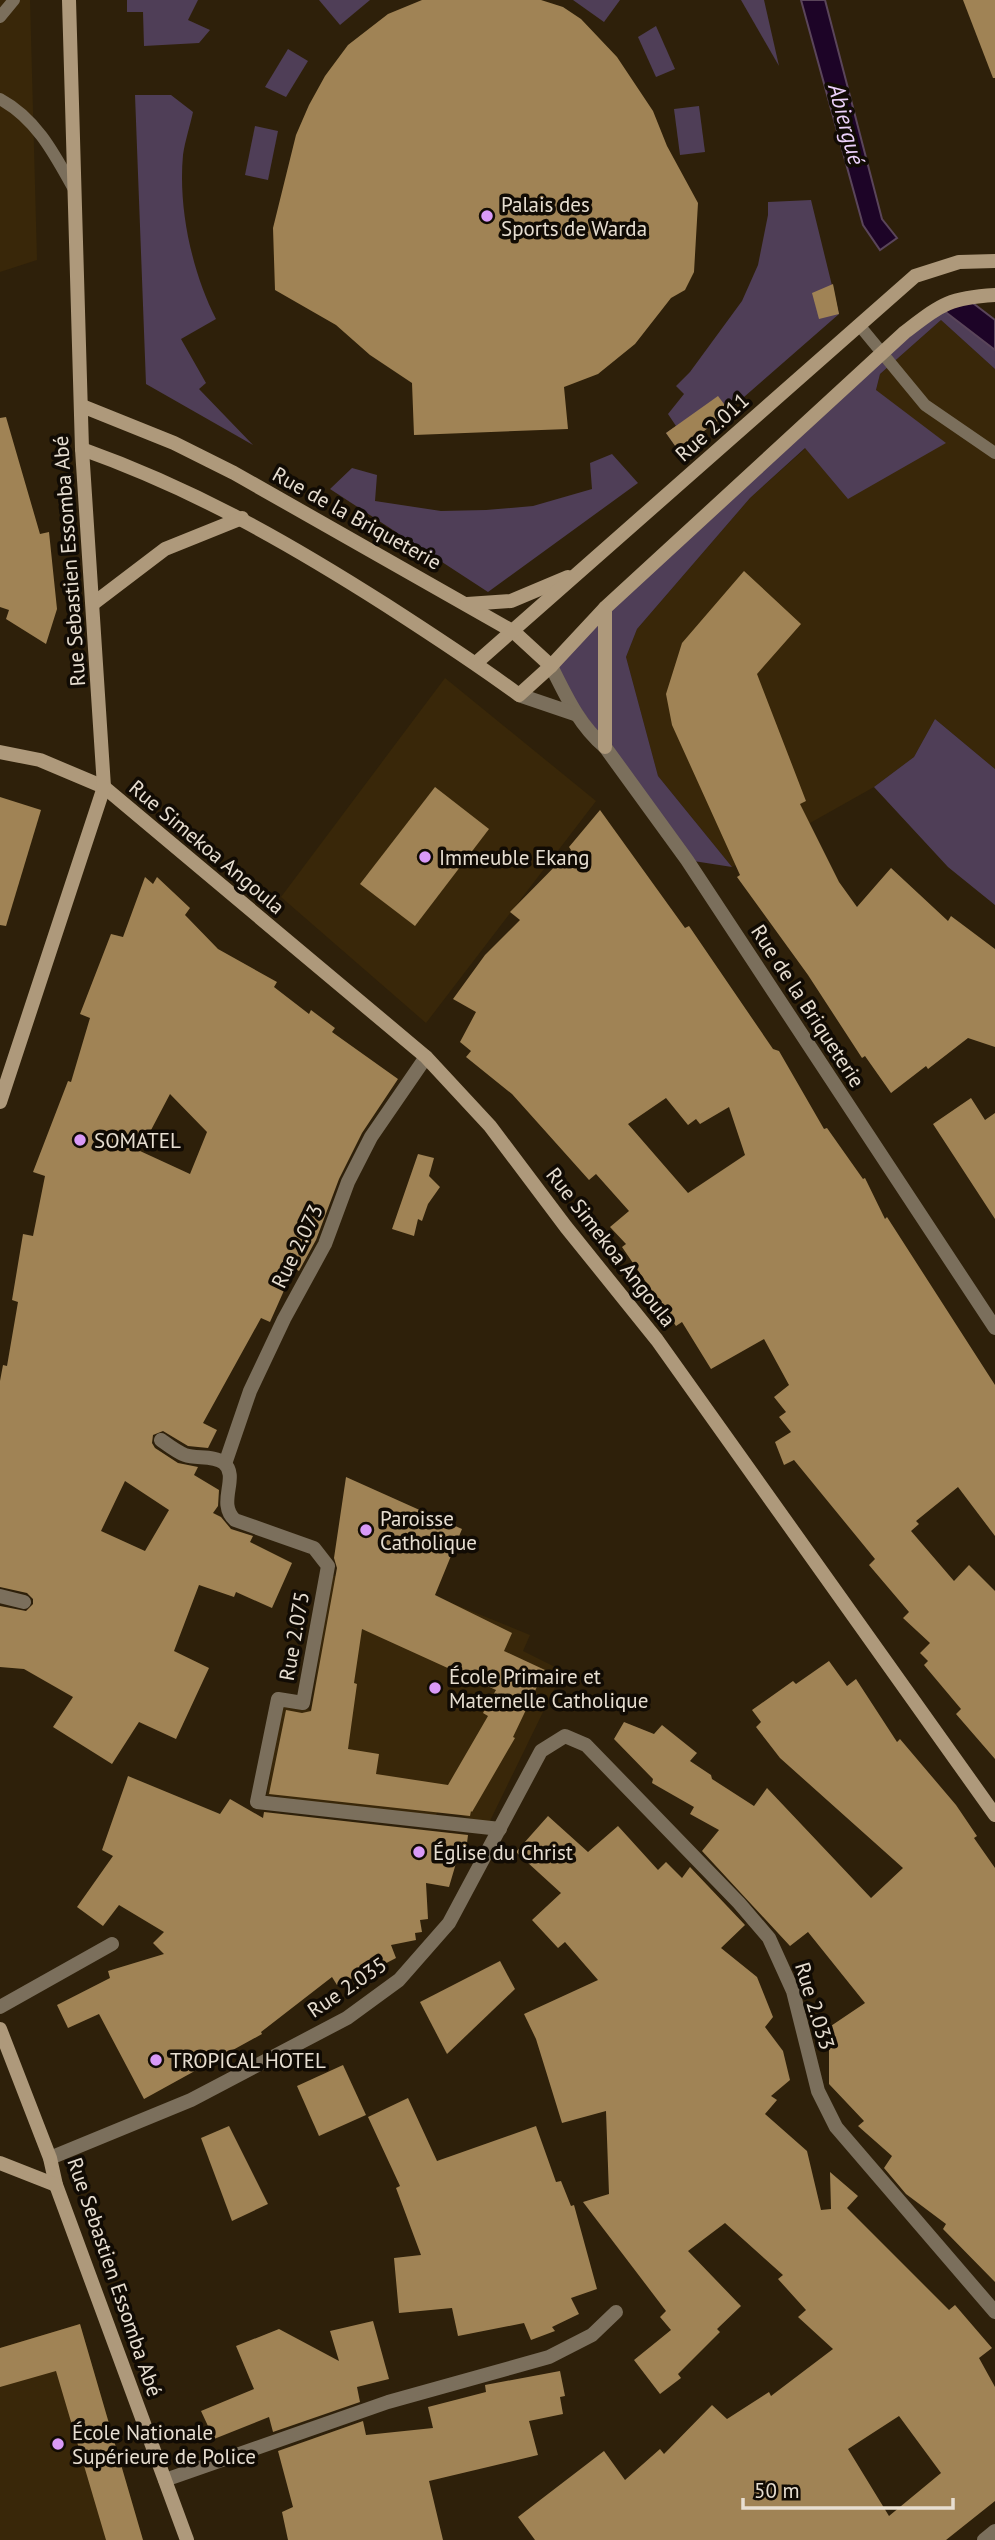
<svg xmlns="http://www.w3.org/2000/svg" width="995" height="2540" viewBox="0 0 995 2540" font-family="'PT Sans',sans-serif">
<rect width="100%" height="100%" fill="#2e200a"/>
<g fill="#392709">
<path d="M0,0H30L37,260L0,272Z"/>
<path d="M941,320L995,369V769L935,719L914,757L874,787L732,867L658,776L626,657L637,629L750,498L806,448L945,443L876,391L880,374Z"/>
<path d="M445,678L596,801L426,1023L281,897Z"/>
<path d="M371,1575L439,1598L530,1635L523,1651L563,1671L488,1825L439,1807L434,1821L267,1795L280,1705L311,1710L331,1576Z"/>
<path d="M80,2324L143,2540H0V2348Z"/>
</g>
<g fill="#4f3e57">
<path d="M127,0H198L188,20L210,30L199,43L144,46L143,12H127Z"/>
<path d="M319,0H370L340,25Z"/>
<path d="M573,0H620L604,22Z"/>
<path d="M741,0H764L779,66Z"/>
<path d="M656,26L675,69L656,77L638,37Z"/>
<path d="M288,49L308,61L286,97L265,87Z"/>
<path d="M135,95H171L193,112C190,126 185,141 183,155C178,208 192,272 216,319L181,339L206,383L199,389L253,445L146,384Z"/>
<path d="M699,106L705,152L680,155L674,109Z"/>
<path d="M255,126L278,131L268,180L245,175Z"/>
<path d="M811,200L839,314L712,425L678,450L666,433L676,426L668,414L684,394L676,386L690,372L742,301L758,265L768,215V202Z"/>
<path d="M939,307L995,350V369L941,320L880,374L876,390L946,443L848,499L805,448L750,498L637,629L626,657L658,776L732,867L687,860L551,666Z"/>
<path d="M612,454L638,483L488,592L330,489L352,468L377,475L375,501L441,511L486,510L533,506L592,489L590,463Z"/>
<path d="M935,719L995,769V905L948,867L874,787L914,757Z"/>
</g>
<g fill="#1d0427" stroke="#5a455a" stroke-width="2">
<path d="M801,0H825L882,219L897,238L880,250L863,225Z"/>
<path d="M965,297L995,320V350L939,307Z"/>
</g>
<g fill="#a08355" fill-rule="evenodd">
<path d="M422,0H541L563,7L581,19L617,57L653,111L667,146L698,203L694,272L685,290L671,298L635,344L598,374L564,387L568,429L414,435L412,383L370,355L336,325L275,290L273,228L296,135L309,105L325,76L348,45L388,14Z"/>
<path d="M963,0H995V78H993Z"/>
<path d="M833,284L839,314L819,319L812,293Z"/>
<path d="M718,396L730,412L678,450L666,433Z"/>
<path d="M6,417L40,534L49,532L57,609L46,644L6,619L9,610L0,607V418Z"/>
<path d="M744,571L801,624L757,674L806,801L800,804L839,882L857,907L891,868L948,921L951,916L995,949V1047L968,1038L928,1069L926,1066L891,1093L865,1056L862,1058L808,975L737,877L740,875L672,725L666,694L682,643Z"/>
<path d="M435,787L489,829L415,926L360,884Z"/>
<path d="M0,797L41,810L6,926L0,925Z"/>
<path d="M600,810L685,928L689,926L773,1049L779,1051L824,1129L827,1128L863,1179L865,1178L885,1219L887,1217L995,1385V1536L958,1487L916,1521L919,1524L911,1531L954,1581L969,1565L995,1591V1759L956,1714L961,1709L924,1665L928,1661L920,1653L930,1643L903,1618L909,1612L869,1565L875,1559L794,1460L784,1465L775,1442L791,1432L779,1417L786,1412L774,1397L789,1385L764,1339L711,1369L682,1322L676,1326L622,1247L626,1244L610,1227L629,1211L596,1174L589,1180L512,1094L466,1057L471,1051L460,1042L476,1012L453,999L485,955L520,920L510,912L571,850L569,847ZM666,1098L688,1125L696,1119L700,1124L729,1107L745,1155L688,1193L628,1124Z"/>
<path d="M145,877L153,884L157,877L190,908L185,915L218,949L277,982L274,987L309,1014L311,1010L335,1028L332,1032L398,1079L362,1133L339,1179L316,1240L299,1271L294,1268L270,1322L261,1318L203,1423L217,1430L208,1448L188,1446L163,1431L153,1435L152,1443L155,1448L178,1463L198,1467L194,1475L219,1490L218,1506L213,1513L221,1517L231,1529L253,1536L250,1542L292,1563L272,1608L236,1592L234,1597L199,1585L174,1651L209,1668L176,1739L139,1722L112,1764L53,1727L73,1697L24,1669L0,1667V1606L26,1611L33,1604V1599L27,1593L0,1587V1381L3,1365L7,1366L18,1302L12,1300L23,1234L33,1236L45,1176L33,1172L68,1081L71,1082L90,1018L80,1014L111,934L123,937ZM170,1094L207,1132L190,1174L140,1151ZM125,1481L169,1510L145,1551L101,1531Z"/>
<path d="M971,1098L985,1120L995,1113V1219L933,1124Z"/>
<path d="M418,1154L434,1158L429,1176L440,1187L428,1204L422,1221L418,1219L414,1236L392,1229Z"/>
<path d="M346,1477L462,1529L435,1595L512,1633L504,1651L545,1670L513,1737L515,1738L472,1812L471,1811L470,1816L269,1794L286,1710L302,1713L311,1711L337,1568L334,1558ZM362,1629L496,1690L483,1713L488,1716L448,1785L376,1774L379,1754L348,1749L357,1684L354,1683Z"/>
<path d="M829,1661L847,1686L856,1679L897,1742L900,1739L956,1805L977,1836L974,1838L995,1868V2282L943,2229L946,2224L906,2194L884,2168L892,2156L858,2126L864,2121L829,2084V2049L819,2034L865,2003L808,1932L790,1946L702,1851L719,1830L690,1814L694,1807L652,1783L653,1779L614,1739L624,1722L654,1734L662,1725L697,1753L690,1761L711,1775L712,1779L754,1806L767,1788L871,1898L903,1868L780,1758L756,1727L761,1722L752,1710L793,1681L796,1684Z"/>
<path d="M128,1776L220,1814L230,1799L263,1818L264,1812L468,1835L466,1851L459,1853L449,1887L426,1883L428,1919L420,1920L422,1932L415,1933L416,1940L391,1945L396,1958L354,1980L353,1978L337,1985L332,1977L261,2032L262,2034L144,2099L99,2014L68,2028L57,2005L110,1978L108,1971L164,1954L153,1943L164,1932L119,1905L103,1926L77,1907L113,1856L102,1850Z"/>
<path d="M548,1816L588,1852L618,1826L658,1870L666,1862L682,1878L690,1867L745,1925L721,1948L757,1977L773,2017L765,2027L783,2051L790,2080L771,2096L777,2100L765,2114L807,2151L821,2210L831,2209L830,2172L858,2196L847,2208L949,2310L955,2305L992,2348L979,2358L995,2387V2501L946,2540H535L518,2517L604,2451L625,2480L660,2449L664,2454L712,2405L727,2419L769,2392L771,2396L833,2349L798,2317L806,2310L778,2279L783,2275L725,2223L688,2251L741,2306L717,2329L720,2332L678,2374L681,2378L660,2394L634,2360L671,2330L660,2317L666,2311L583,2202L609,2194L606,2111L562,2123L536,2039L524,2014L598,1980L565,1942L558,1948L532,1920L561,1893L516,1852ZM899,2416L941,2473L889,2516L848,2449Z"/>
<path d="M500,1961L515,1989L447,2054L420,2002Z"/>
<path d="M343,2065L366,2115L319,2136L297,2086Z"/>
<path d="M408,2098L437,2161L536,2126L556,2182L561,2181L571,2206L574,2205L597,2289L571,2298L579,2314L552,2327L555,2331L531,2340L524,2323L458,2336L452,2308L399,2313L394,2258L421,2255L396,2188L400,2186L368,2117Z"/>
<path d="M229,2126L268,2204L232,2221L201,2138Z"/>
<path d="M373,2321L389,2379L357,2387L360,2402L273,2432L269,2417L214,2439L201,2411L254,2389L236,2346L279,2329L339,2361L330,2331Z"/>
<path d="M80,2324L143,2540H106L56,2371L0,2387V2348Z"/>
<path d="M560,2371L565,2396L560,2397L563,2414L529,2421L538,2455L429,2481L443,2540H288L282,2512L293,2507L278,2451L363,2421L366,2435L433,2428L428,2407L486,2392L485,2385Z"/>
</g>
<g fill="none" stroke-linecap="round" stroke-linejoin="round">
<g stroke="#7b6f5c" stroke-width="12">
<path d="M0,17L14,0"/>
<path d="M0,99C37,119 55,155 75,191"/>
<path d="M859,325L925,405L995,453"/>
</g>
<g stroke="#7b6f5c" stroke-width="14">
<path d="M551,666C566,696 579,725 605,747L687,860L995,1328"/>
<path d="M519,695L575,714"/>
<path d="M161,1440C168,1445 177,1452 185,1455C196,1459 214,1455 224,1463C240,1477 216,1503 235,1520L314,1548L328,1566L303,1703L278,1699L257,1802L500,1829"/>
<path d="M225,1464L250,1391L284,1319L325,1244L348,1182L371,1137L426,1057"/>
<path d="M0,1596L24,1602"/>
<path d="M0,2007L112,1944"/>
<path d="M50,2158L191,2100L347,2018L399,1980L449,1923L541,1751L565,1736L586,1745L739,1903L769,1938L793,1991L818,2091L836,2127L995,2312"/>
<path d="M165,2480L388,2402L549,2357L592,2335L616,2312"/>
<path d="M984,2540L995,2531"/>
</g>
<g stroke="#ae997b" stroke-width="14">
<path d="M82,406L174,443L234,473L514,632L551,666"/>
<path d="M82,449C194,489 287,542 386,605C431,634 476,663 519,695L551,666L605,608L905,332C942,304 948,298 995,295"/>
<path d="M94,603L165,549L242,518"/>
<path d="M467,604L511,601L568,577"/>
<path d="M476,663L915,276L959,262L995,261"/>
<path d="M605,747V608"/>
<path d="M0,752L40,760L104,787L426,1057L490,1126L566,1227L657,1340L995,1815"/>
<path d="M0,1102L104,787L82,449L69,0"/>
<path d="M0,2029L50,2158L56,2185L187,2540"/>
<path d="M0,2163L56,2185"/>
</g>
</g>
<g fill="#d99af7" stroke="#110b04" stroke-width="2.5">
<circle cx="487" cy="216" r="7"/>
<circle cx="425" cy="857" r="7"/>
<circle cx="80" cy="1140" r="7"/>
<circle cx="366" cy="1530" r="7"/>
<circle cx="435" cy="1688" r="7"/>
<circle cx="419" cy="1852" r="7"/>
<circle cx="156" cy="2060" r="7"/>
<circle cx="58" cy="2444" r="7"/>
</g>
<g text-anchor="middle" dominant-baseline="central" stroke-width="7" stroke-linejoin="round" paint-order="stroke">
<g font-size="21" fill="#e7ded1" stroke="#110b04" text-anchor="start">
<text x="501" y="204">Palais des<tspan x="501" dy="24">Sports de Warda</tspan></text>
<text x="439" y="857">Immeuble Ekang</text>
<text x="94" y="1140">SOMATEL</text>
<text x="380" y="1518">Paroisse<tspan x="380" dy="24">Catholique</tspan></text>
<text x="449" y="1676">École Primaire et<tspan x="449" dy="24">Maternelle Catholique</tspan></text>
<text x="433" y="1852">Église du Christ</text>
<text x="170" y="2060">TROPICAL HOTEL</text>
<text x="72" y="2432">École Nationale<tspan x="72" dy="24">Supérieure de Police</tspan></text>
</g>
<g font-size="21" fill="#e7ded1" stroke="#110b04">
<text transform="translate(712 427) rotate(-42)">Rue 2.011</text>
<text transform="translate(357 518) rotate(29)">Rue de la Briqueterie</text>
<text transform="translate(69 561) rotate(-94)">Rue Sebastien Essomba Abé</text>
<text transform="translate(207 847) rotate(40)">Rue Simekoa Angoula</text>
<text transform="translate(808 1006) rotate(57)">Rue de la Briqueterie</text>
<text transform="translate(297 1246) rotate(-64)">Rue 2.073</text>
<text transform="translate(611 1247) rotate(52)">Rue Simekoa Angoula</text>
<text transform="translate(294 1636) rotate(-80)">Rue 2.075</text>
<text transform="translate(347 1987) rotate(-34)">Rue 2.035</text>
<text transform="translate(815 2006) rotate(73)">Rue 2.033</text>
<text transform="translate(115 2277) rotate(71)">Rue Sebastien Essomba Abé</text>
</g>
<g font-size="23" font-style="italic" fill="#edd2fb" stroke="#110b04">
<text transform="translate(847 124) rotate(75)">Abiergué</text>
</g>
</g>
<path d="M743 2498v10h210v-10" fill="none" stroke="#e7ded1" stroke-width="3.5"/>
<text x="754" y="2498" font-size="21" fill="#e7ded1" stroke="#110b04" stroke-width="5" paint-order="stroke">50 m</text>
</svg>
